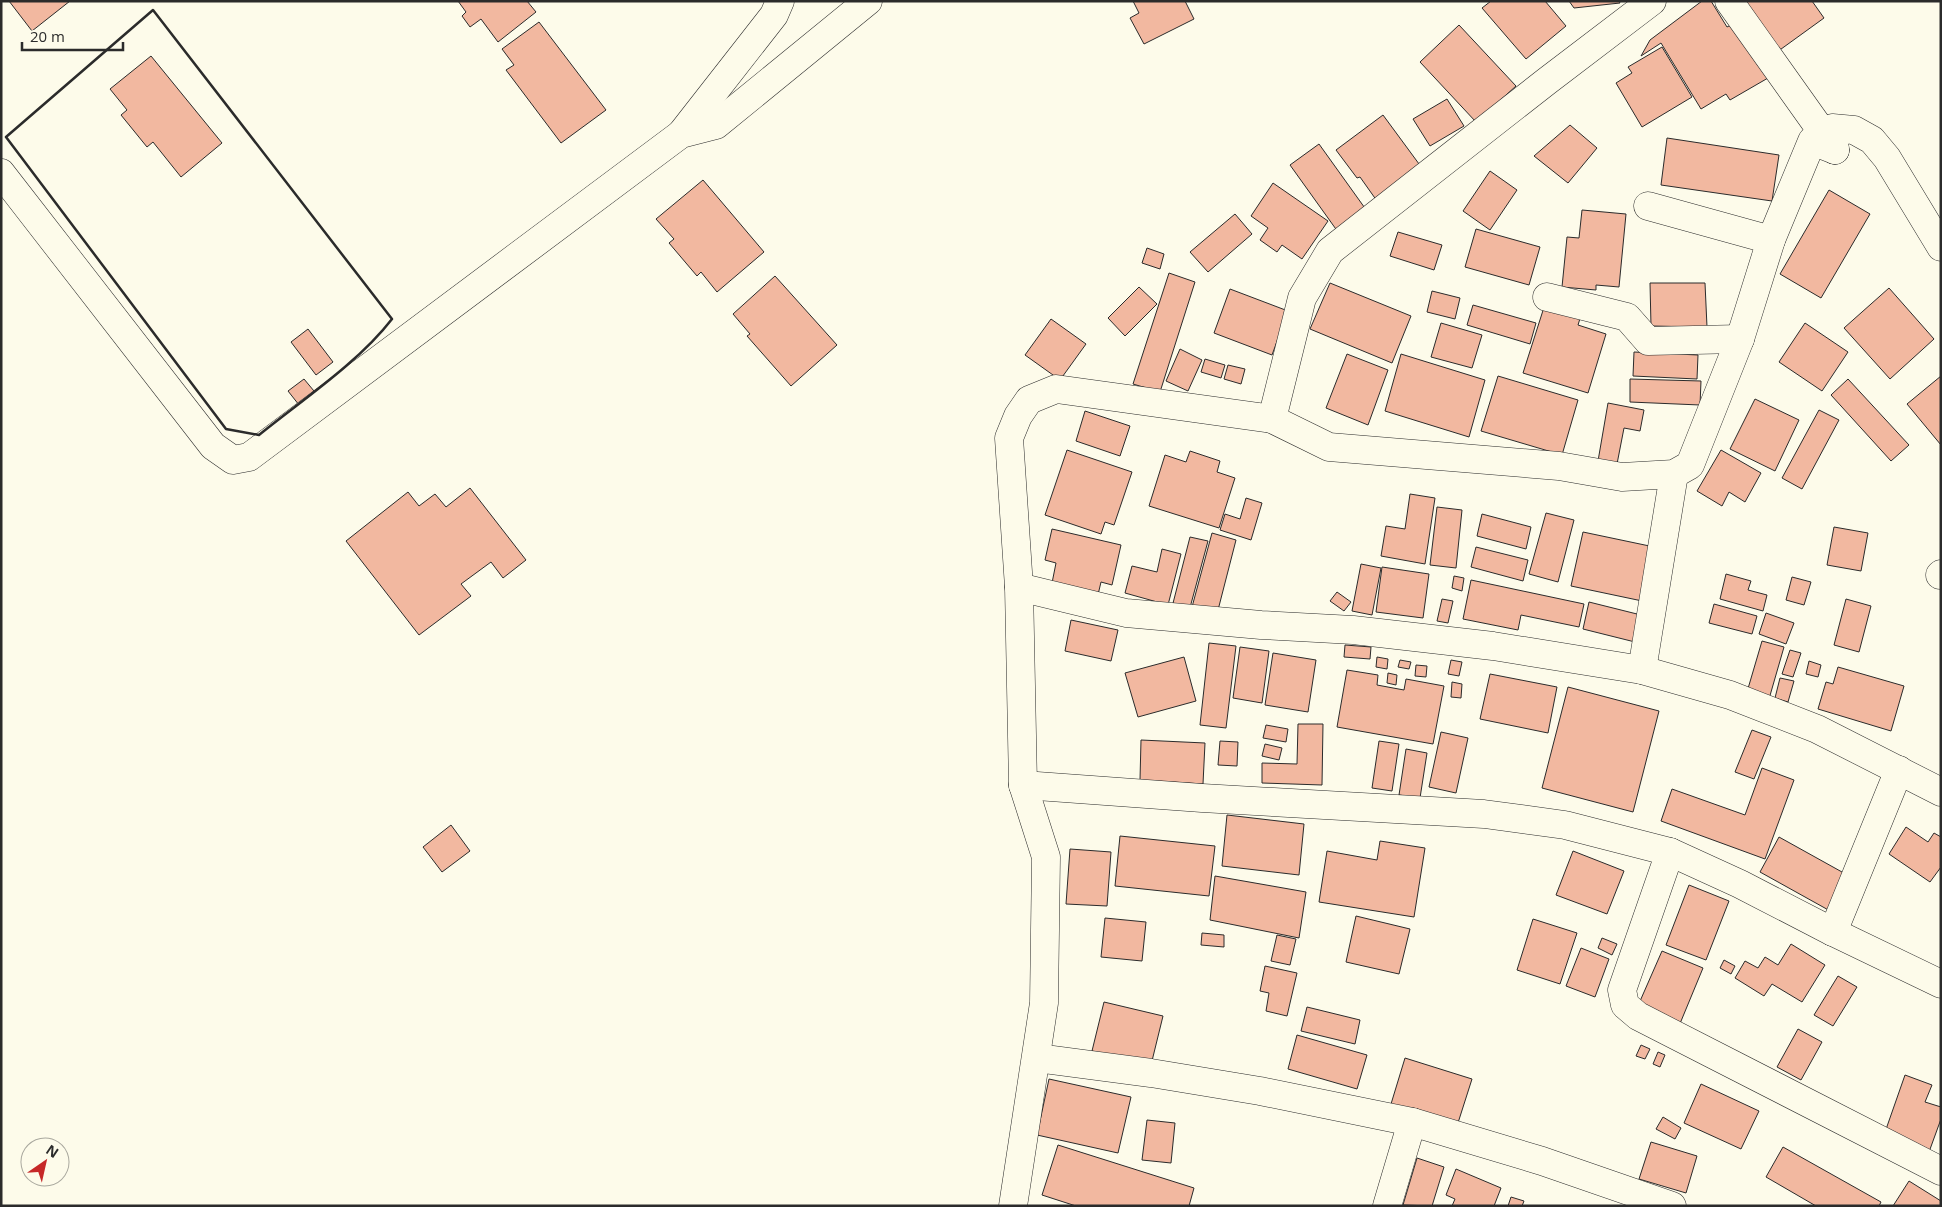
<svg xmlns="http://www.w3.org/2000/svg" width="1942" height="1207" viewBox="0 0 1942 1207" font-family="'Open Sans',sans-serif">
<rect width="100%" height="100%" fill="#fdfbea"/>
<g fill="#f2b8a0" stroke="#2b2b2b">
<path d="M9,1H70L32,31Z"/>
<path d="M458,1H527L536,12L498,42L481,19L470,27L462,16L466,12Z"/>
<path d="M1133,1H1185L1194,19L1144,44L1130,18L1139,13Z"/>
<path d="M1491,1H1545L1566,26L1526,59L1482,8Z"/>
<path d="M1569,1H1619L1620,3L1574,8Z"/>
<path d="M1702,1H1711L1727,27L1735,23L1768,78L1730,100L1726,94L1701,109L1661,43L1641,56L1650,40Z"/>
<path d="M1746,1H1812L1824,18L1777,52L1742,4Z"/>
<path d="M539,22L606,110L561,143L506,70L514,65L502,49Z"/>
<path d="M1459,25L1516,86L1476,122L1420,62Z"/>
<path d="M1662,47L1692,97L1642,127L1616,83L1632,73L1628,67Z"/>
<path d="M151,56L222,143L181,177L153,142L147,147L121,115L127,110L110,89Z"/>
<path d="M1447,99L1464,126L1430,146L1413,119Z"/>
<path d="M1383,115L1422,168L1377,201L1360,177L1357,178L1336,150Z"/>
<path d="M1570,125L1597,148L1568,183L1534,156Z"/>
<path d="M1667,138L1779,155L1772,201L1661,185Z"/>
<path d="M1319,144L1367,211L1338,232L1290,165Z"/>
<path d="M1490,171L1517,190L1490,230L1463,211Z"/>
<path d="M703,180L764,252L717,292L701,272L697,276L669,243L674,239L656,219Z"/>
<path d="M1273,183L1328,221L1302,259L1282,245L1277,252L1260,240L1268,228L1251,216Z"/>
<path d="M1829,190L1870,214L1821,298L1780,274Z"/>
<path d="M1582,210L1626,214L1619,287L1596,285V290L1562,287L1567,237L1579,238Z"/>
<path d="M1235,214L1252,234L1208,272L1190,252Z"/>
<path d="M1476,229L1540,247L1529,285L1465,267Z"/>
<path d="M1398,232L1442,245L1434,270L1390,256Z"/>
<path d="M1147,248L1164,254L1160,269L1142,263Z"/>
<path d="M1169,273L1195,282L1160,392L1133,384Z"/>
<path d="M775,276L837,345L791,386L747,336L750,334L733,314Z"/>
<path d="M1330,283L1411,316L1392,363L1310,329Z"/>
<path d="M1650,283H1705L1707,327L1651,326Z"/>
<path d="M1139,287L1157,304L1125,336L1108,318Z"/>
<path d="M1889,288L1934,339L1890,379L1844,328Z"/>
<path d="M1230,289L1288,311L1272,355L1214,333Z"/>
<path d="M1432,291L1460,298L1455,319L1427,312Z"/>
<path d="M1546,301L1582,312L1578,325L1606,334L1588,393L1523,373Z"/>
<path d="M1473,305L1536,323L1530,344L1467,325Z"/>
<path d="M1051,319L1086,344L1060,380L1025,355Z"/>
<path d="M1441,323L1482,335L1472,368L1431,357Z"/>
<path d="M1805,323L1848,352L1822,391L1779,362Z"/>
<path d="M308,329L333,362L316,375L291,342Z"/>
<path d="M1180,349L1202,360L1188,391L1166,381Z"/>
<path d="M1634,352L1698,355L1697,379L1633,376Z"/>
<path d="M1347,354L1388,370L1368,425L1326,408Z"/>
<path d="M1401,354L1485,380L1469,437L1385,411Z"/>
<path d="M1205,359L1225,365L1221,378L1201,372Z"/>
<path d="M1228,365L1245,369L1241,384L1224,379Z"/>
<path d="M1498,376L1578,400L1562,455L1481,431Z"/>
<path d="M1941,376V445L1907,404Z"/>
<path d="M304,379L319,397L303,410L288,391Z"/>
<path d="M1630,379L1701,381L1700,405L1630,402Z"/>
<path d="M1848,379L1909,445L1891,461L1831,395Z"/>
<path d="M1755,399L1799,420L1775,471L1730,449Z"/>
<path d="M1608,403L1644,410L1640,431L1624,428L1617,464L1598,461Z"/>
<path d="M1819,410L1839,420L1802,489L1782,478Z"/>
<path d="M1085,411L1130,426L1120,456L1076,441Z"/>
<path d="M1067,450L1132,472L1114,525L1105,522L1101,534L1045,515Z"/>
<path d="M1721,450L1761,473L1745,502L1729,492L1722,506L1697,491Z"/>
<path d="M1190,451L1220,461L1217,472L1235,478L1219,528L1149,506L1165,455L1186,462Z"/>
<path d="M470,488L526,560L503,578L491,562L461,584L471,596L419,635L346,541L408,492L419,506L435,494L446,507Z"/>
<path d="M1410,494L1435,498L1425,564L1381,556L1386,526L1405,529Z"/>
<path d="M1246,498L1262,503L1251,540L1220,530L1225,514L1240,519Z"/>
<path d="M1437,507L1462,510L1456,568L1430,565Z"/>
<path d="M1546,513L1574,520L1558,582L1529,574Z"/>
<path d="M1482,514L1531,527L1526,549L1477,536Z"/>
<path d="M1834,527L1868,533L1861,571L1827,565Z"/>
<path d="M1052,529L1121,545L1112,585L1101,582L1097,599L1051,588L1056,563L1045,560Z"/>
<path d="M1583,532L1659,548L1647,602L1571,586Z"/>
<path d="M1212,533L1236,540L1217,614L1192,607Z"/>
<path d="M1190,537L1208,541L1188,615L1171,611Z"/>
<path d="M1476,547L1528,560L1523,581L1471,567Z"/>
<path d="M1162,549L1181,554L1168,605L1125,593L1132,566L1157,572Z"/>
<path d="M1361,564L1381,568L1372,615L1352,611Z"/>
<path d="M1382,567L1429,574L1423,618L1376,612Z"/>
<path d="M1726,574L1751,581L1748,590L1767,595L1763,611L1720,599Z"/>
<path d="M1454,576L1464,578L1462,591L1452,588Z"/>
<path d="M1792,577L1811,582L1804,605L1786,600Z"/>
<path d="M1471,580L1584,604L1579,627L1521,615L1518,630L1463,619Z"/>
<path d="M1337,592L1351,602L1344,611L1330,601Z"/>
<path d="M1442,599L1453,601L1448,623L1437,621Z"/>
<path d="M1846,599L1871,606L1859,652L1834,645Z"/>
<path d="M1589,602L1645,616L1639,643L1583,629Z"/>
<path d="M1714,604L1757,616L1752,634L1709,623Z"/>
<path d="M1766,613L1794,623L1786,644L1759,634Z"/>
<path d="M1071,620L1118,630L1111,661L1065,651Z"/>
<path d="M1762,641L1784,647L1769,699L1747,692Z"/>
<path d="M1209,643L1236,646L1226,728L1200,725Z"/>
<path d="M1345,645L1371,647L1370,659L1344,657Z"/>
<path d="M1240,647L1269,651L1262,703L1233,698Z"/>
<path d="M1790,650L1801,653L1793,677L1782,674Z"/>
<path d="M1273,653L1316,660L1308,712L1265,705Z"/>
<path d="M1184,657L1196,701L1138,717L1125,673Z"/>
<path d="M1377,657L1388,659L1387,669L1376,667Z"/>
<path d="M1400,660L1411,662L1409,669L1398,667Z"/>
<path d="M1451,660L1462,662L1459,676L1448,674Z"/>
<path d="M1809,661L1821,665L1818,677L1806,674Z"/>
<path d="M1416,665L1427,666L1426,677L1415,676Z"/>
<path d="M1838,667L1904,686L1891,731L1818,709L1826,682L1833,684Z"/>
<path d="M1347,670L1378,675L1377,685L1404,690L1406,679L1444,686L1433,744L1337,727Z"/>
<path d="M1388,673L1397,675L1396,685L1387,683Z"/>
<path d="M1490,674L1557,687L1548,733L1480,719Z"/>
<path d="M1780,678L1794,681L1788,702L1775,698Z"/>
<path d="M1452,682L1462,684L1461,698L1451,697Z"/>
<path d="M1568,687L1659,711L1633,812L1542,788Z"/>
<path d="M1298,724H1323L1322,785L1262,783V763L1297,764Z"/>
<path d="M1266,725L1288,729L1286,742L1263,738Z"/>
<path d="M1752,730L1771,737L1754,779L1735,772Z"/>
<path d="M1441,732L1468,738L1456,793L1429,787Z"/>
<path d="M1141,740L1205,743L1203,784L1140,780Z"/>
<path d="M1220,741L1238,742L1237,766L1218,765Z"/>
<path d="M1379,741L1399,744L1392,791L1372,788Z"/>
<path d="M1265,744L1282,748L1279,760L1262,756Z"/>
<path d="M1406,749L1427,753L1420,798L1399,795Z"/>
<path d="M1762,768L1794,780L1765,859L1661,821L1672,789L1745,815Z"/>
<path d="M1227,815L1304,824L1299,875L1222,866Z"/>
<path d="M451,825L470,851L442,872L423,847Z"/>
<path d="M1906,827L1928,842L1934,833L1941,837V867L1930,882L1889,854Z"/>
<path d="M1120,836L1215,846L1209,896L1115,886Z"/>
<path d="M1779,837L1851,877L1832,912L1760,872Z"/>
<path d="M1380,841L1425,848L1414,917L1319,902L1327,851L1377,860Z"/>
<path d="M1070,849L1111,852L1107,906L1066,904Z"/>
<path d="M1573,851L1624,871L1607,914L1556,895Z"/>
<path d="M1215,876L1306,892L1299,938L1210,920Z"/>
<path d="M1689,885L1729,901L1706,960L1666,945Z"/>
<path d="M1356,916L1410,929L1399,974L1346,962Z"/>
<path d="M1105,918L1146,922L1142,961L1101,957Z"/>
<path d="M1533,919L1577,933L1560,984L1517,970Z"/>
<path d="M1202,933L1224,935V947L1201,945Z"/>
<path d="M1277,935L1296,939L1290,965L1271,961Z"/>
<path d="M1602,938L1617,944L1612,955L1598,948Z"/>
<path d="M1791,944L1825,965L1802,1002L1772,984L1764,996L1735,978L1745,961L1758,968L1765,957L1778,965Z"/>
<path d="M1581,948L1609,959L1595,997L1566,986Z"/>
<path d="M1662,951L1703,968L1679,1026L1637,1008Z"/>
<path d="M1724,960L1735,966L1731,974L1720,968Z"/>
<path d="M1265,966L1297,973L1287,1016L1266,1011L1269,993L1260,991Z"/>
<path d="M1838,976L1857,987L1833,1026L1814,1015Z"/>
<path d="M1104,1002L1163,1016L1151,1065L1092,1051Z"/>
<path d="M1307,1007L1360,1020L1355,1044L1301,1031Z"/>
<path d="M1798,1029L1822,1042L1801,1080L1777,1067Z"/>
<path d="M1297,1035L1367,1055L1357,1089L1288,1069Z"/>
<path d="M1641,1045L1650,1049L1645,1059L1636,1056Z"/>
<path d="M1658,1052L1665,1055L1660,1067L1653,1064Z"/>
<path d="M1405,1058L1472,1079L1457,1126L1391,1104Z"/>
<path d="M1905,1075L1932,1085L1925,1102L1941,1107V1119L1929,1152L1884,1135Z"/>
<path d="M1049,1079L1131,1097L1118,1153L1037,1135Z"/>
<path d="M1701,1084L1759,1111L1741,1149L1684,1123Z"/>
<path d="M1663,1117L1681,1128L1675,1139L1656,1129Z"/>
<path d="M1147,1120L1175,1123L1171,1163L1142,1160Z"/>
<path d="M1651,1142L1697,1156L1686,1193L1639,1179Z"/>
<path d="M1058,1145L1194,1188L1189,1206H1076L1042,1195Z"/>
<path d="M1783,1147L1881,1202L1879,1206H1816L1766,1177Z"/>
<path d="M1417,1158L1444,1167L1432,1206L1403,1205Z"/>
<path d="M1456,1169L1501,1188L1494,1206H1452L1455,1199L1446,1195Z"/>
<path d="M1909,1181L1941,1201V1206H1893Z"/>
<path d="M1511,1197L1524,1201L1522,1206H1508Z"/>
</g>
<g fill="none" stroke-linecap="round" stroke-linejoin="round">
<g stroke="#2b2b2b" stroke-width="29">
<g id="minor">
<path d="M1729,1L1835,150"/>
<path d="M681,134L774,15L780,1"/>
<path d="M1,173L213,446L233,460L249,457L681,134L716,125L868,1"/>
<path d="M1648,206L1771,240"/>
<path d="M1547,297L1627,317L1648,341L1740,339"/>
<path d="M1272,419L1302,298L1330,251L1547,81L1652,1"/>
<path d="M1940,575L1941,574"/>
<path d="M1019,587L1126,613L1261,625L1353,630L1493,646L1642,670L1730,695L1817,729L1941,792"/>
<path d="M1642,670L1674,474"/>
<path d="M1023,785L1202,798L1484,814L1565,825L1670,852L1740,884L1833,932L1941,984"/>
<path d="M1670,852L1622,990L1625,1005L1638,1016L1941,1171"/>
<path d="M1833,932L1899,770"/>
<path d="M1037,1058L1151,1073L1260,1091L1412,1122L1542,1161L1672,1206"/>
<path d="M1013,1206L1044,1003L1046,857L1023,785L1019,587L1009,438L1018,416L1029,400L1056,389L1272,419L1329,447L1559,466L1622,477L1674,474L1690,465L1740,339L1771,240L1812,141L1835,150L1832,128L1854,130L1872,140L1887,158L1941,247"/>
<path d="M1387,1206L1412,1122"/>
</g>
</g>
<use href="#minor" stroke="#fdfbea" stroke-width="28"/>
<path stroke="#2b2b2b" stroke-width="2.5" d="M153,10L392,319C358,363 302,400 259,435L226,429L6,137Z"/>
</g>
<rect width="1942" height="1207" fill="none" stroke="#2b2b2b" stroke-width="5"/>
<g transform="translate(45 1162) rotate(34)"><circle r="24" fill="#fdfbea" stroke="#a9a89e"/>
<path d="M0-4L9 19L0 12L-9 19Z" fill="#c62828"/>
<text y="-8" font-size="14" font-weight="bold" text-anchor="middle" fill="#2b2b2b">N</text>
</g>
<path d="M22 42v8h101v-8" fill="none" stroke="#2b2b2b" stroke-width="2.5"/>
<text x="30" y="42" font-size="15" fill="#2b2b2b" stroke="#fdfbea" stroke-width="4" paint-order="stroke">20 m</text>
</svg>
